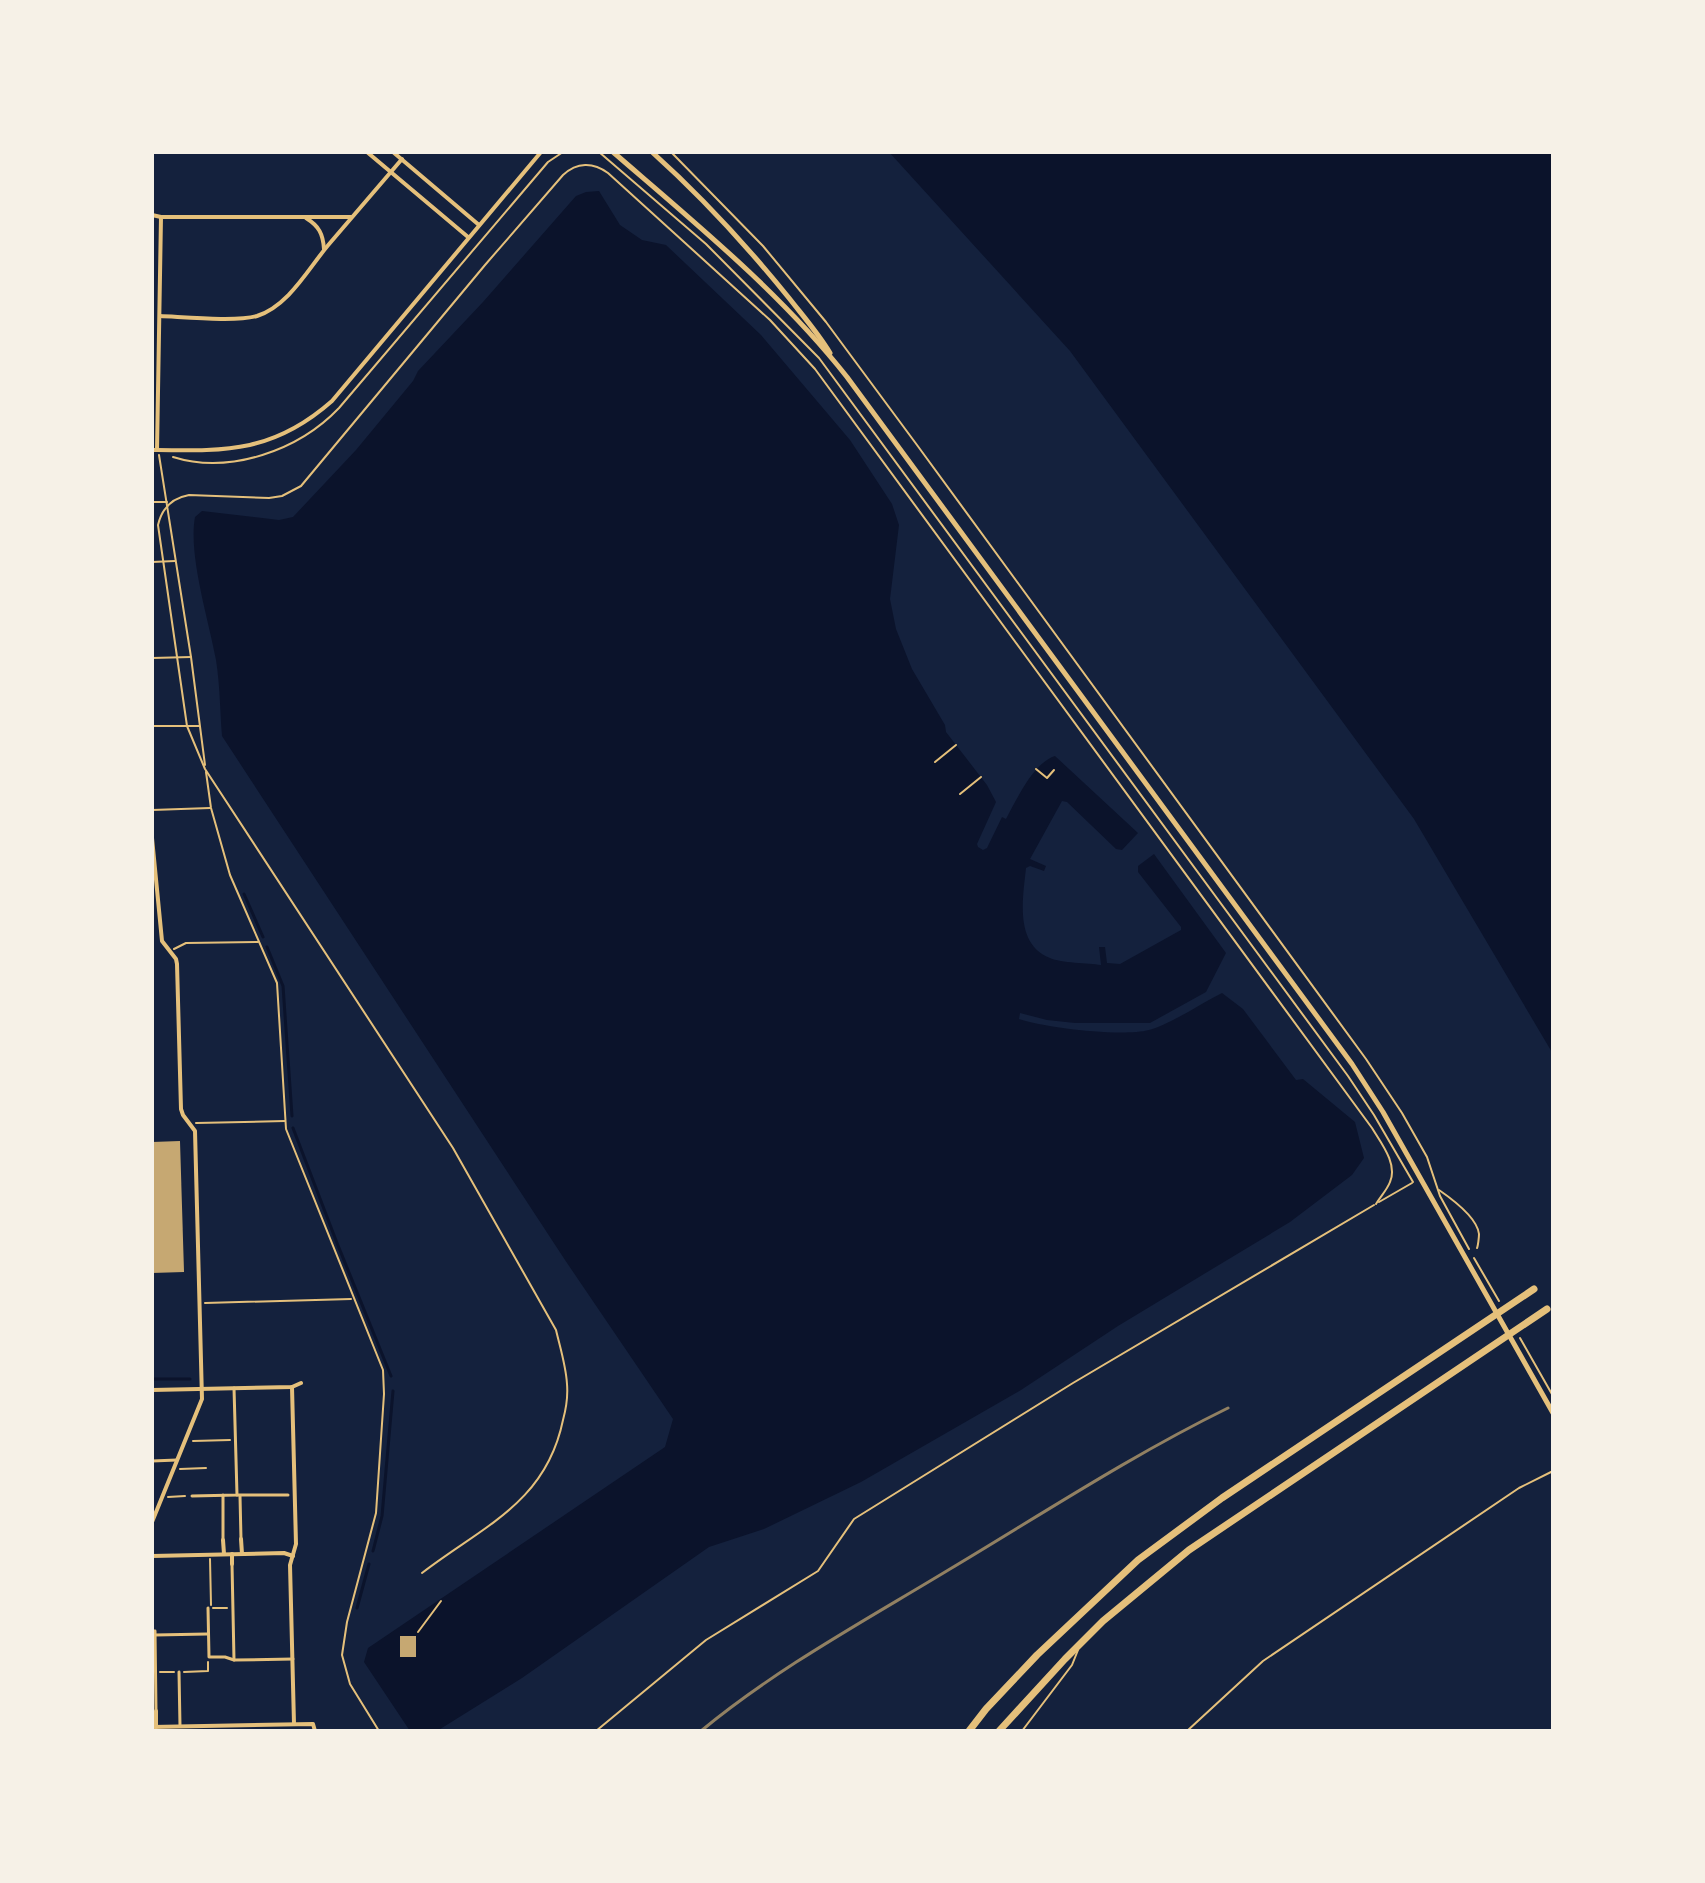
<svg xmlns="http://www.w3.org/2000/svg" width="1705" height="1883" viewBox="0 0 1705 1883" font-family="Raleway,sans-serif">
<rect width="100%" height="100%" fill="#14213d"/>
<g fill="#0b132b">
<path d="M889,152H1553V1054L1414,819L1070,351Z"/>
<path d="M599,191L620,225L642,240L666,245L761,335L850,440L892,504L899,525L890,599L896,629L912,669L945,725L946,732L987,785L996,802L977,844L978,847L983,850L987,848L1002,817L1006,819C1017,799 1033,763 1055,756L1138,833L1122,850L1116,849L1067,802L1062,801L1030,859L1046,866L1044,871L1030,866L1026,868C1023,898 1014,944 1050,958C1061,963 1088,963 1101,965L1099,947H1105L1107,963L1120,964L1181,930V927L1138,872V866L1154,854L1226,953L1206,992L1150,1023H1075L1047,1020L1020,1013L1019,1019C1046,1028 1121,1037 1149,1030C1169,1025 1202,1003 1222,993L1243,1009L1296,1080L1303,1079L1355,1122L1364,1158L1352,1175L1290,1222L1118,1326L1021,1390L861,1482L764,1529L709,1547L522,1678L437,1731H410L364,1662L368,1648L665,1447L673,1419L565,1260L222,736C220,711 220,685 216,660C209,621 188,555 195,517L202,511L279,520L293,517L356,450L413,381L418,371L483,302L576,196L586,192Z"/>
</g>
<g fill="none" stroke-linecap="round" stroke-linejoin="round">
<g stroke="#0b132b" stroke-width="3">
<path d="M244,894L263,937"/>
<path d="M267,947L283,986L292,1116"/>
<path d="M293,1128L337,1243L391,1376"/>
<path d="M152,1379H190"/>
<path d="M373,1551L382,1516L393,1391"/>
<path d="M357,1608L369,1564"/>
</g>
</g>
<g fill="#c6a872">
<path d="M180,1141L184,1272L152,1273V1142Z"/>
<rect x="400" y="1636" width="16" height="21"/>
</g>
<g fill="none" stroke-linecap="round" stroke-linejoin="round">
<g stroke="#e5c07b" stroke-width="2">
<path d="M599,152L706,244L819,358L1348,1076L1374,1115L1413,1182"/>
<path d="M671,152L763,246L826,322L917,445L1366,1059L1402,1113L1427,1157L1440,1196L1469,1249"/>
<path d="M159,455L191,657L205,765"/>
<path d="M173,457C230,475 299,450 339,408L548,162L563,152"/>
<path d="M152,502H167"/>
<path d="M152,562L175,561"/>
<path d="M152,658L191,657"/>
<path d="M152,726H199"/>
<path d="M935,762L956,745"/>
<path d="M1036,769L1047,778L1054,770"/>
<path d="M206,772L211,808L230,875L277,983L286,1129L383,1370L384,1394L376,1513L347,1622L342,1655L350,1684L379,1731"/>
<path d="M960,794L981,777"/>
<path d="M152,810L210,808"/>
<path d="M174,949L186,943L258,942"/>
<path d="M196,1123L285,1121"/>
<path d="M1439,1190C1452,1199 1477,1217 1479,1234C1479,1237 1478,1246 1477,1248"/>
<path d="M1379,1202L1412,1183"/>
<path d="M1474,1258L1499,1301"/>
<path d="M205,1303L351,1299"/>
<path d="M1520,1338L1553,1396"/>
<path d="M193,1441L230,1440"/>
<path d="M180,1469L206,1468"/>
<path d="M168,1497L185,1496"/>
<path d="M210,1559L211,1605"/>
<path d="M422,1573C483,1526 546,1503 563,1420C566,1409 568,1396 567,1384C566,1366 560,1347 556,1330L453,1148L205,769L187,726L158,525C162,508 172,498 189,495L269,498L282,496L301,486L485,265L563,175C577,162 593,162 608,173L770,320L815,369L1372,1128C1381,1143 1398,1164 1390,1182C1387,1190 1380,1197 1376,1204"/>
<path d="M213,1608H227"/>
<path d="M418,1632L441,1601"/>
<path d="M160,1672H174"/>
<path d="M184,1672L208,1671V1662"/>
<path d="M596,1731L706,1640L818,1571L854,1519L1073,1383L1374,1205"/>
</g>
<g stroke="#e5c07b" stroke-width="2">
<path d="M1022,1731L1072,1665L1078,1650"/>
<path d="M1187,1731L1263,1661L1519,1488L1553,1471"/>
</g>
<g stroke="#e5c07b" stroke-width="3">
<path d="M152,1461L177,1460"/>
<path d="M223,1495V1540"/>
<path d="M237,1495H288"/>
<path d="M192,1496L237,1495L234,1388"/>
<path d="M240,1496L241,1539"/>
<path d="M232,1564L234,1660"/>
<path d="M208,1608L209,1657H225L234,1660L293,1659"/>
<path d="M152,1631H155L156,1711"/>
<path d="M155,1635L207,1634"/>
<path d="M179,1672L180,1726"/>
</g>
<g stroke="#e5c07b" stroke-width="4">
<path d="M367,152L468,237"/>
<path d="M393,152L479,225"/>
<path d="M152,215L161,217L157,450"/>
<path d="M162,217H351"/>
<path d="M306,218C319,226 323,234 324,249"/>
<path d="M160,316C184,317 236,322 257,316C290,305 309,267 330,243C354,215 378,187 402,159"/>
<path d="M152,450C226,451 273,453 332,401L541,152"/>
<path d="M152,838L162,941L176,959L177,964L181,1109L183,1115L195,1131L202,1399L152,1522"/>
<path d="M292,1387L296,1544L290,1565L294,1724"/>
<path d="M152,1390L292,1387L301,1383"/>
<path d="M241,1539L242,1554"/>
<path d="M223,1540L224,1554"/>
<path d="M232,1554V1564"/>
<path d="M152,1556L284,1553L293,1556"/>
<path d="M156,1711V1727"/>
<path d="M152,1727L313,1724L315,1731"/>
</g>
<g stroke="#e5c07b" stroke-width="5">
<path d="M613,152C694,222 780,292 847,377L1352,1064L1383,1112L1553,1413"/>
<path d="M652,152C702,197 747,246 789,298C803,316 818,333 830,353"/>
</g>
<g stroke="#e5c07b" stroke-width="7">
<path d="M969,1731L986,1709L1037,1655L1138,1560L1222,1498L1534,1289"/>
<path d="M999,1731L1065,1659L1103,1621L1189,1550L1547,1309"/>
</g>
<path stroke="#918062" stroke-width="3" d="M701,1731C777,1668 866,1620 950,1569C1042,1514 1132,1455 1228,1408"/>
</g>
<rect width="1705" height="1883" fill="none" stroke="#f6f1e7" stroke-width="308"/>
</svg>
